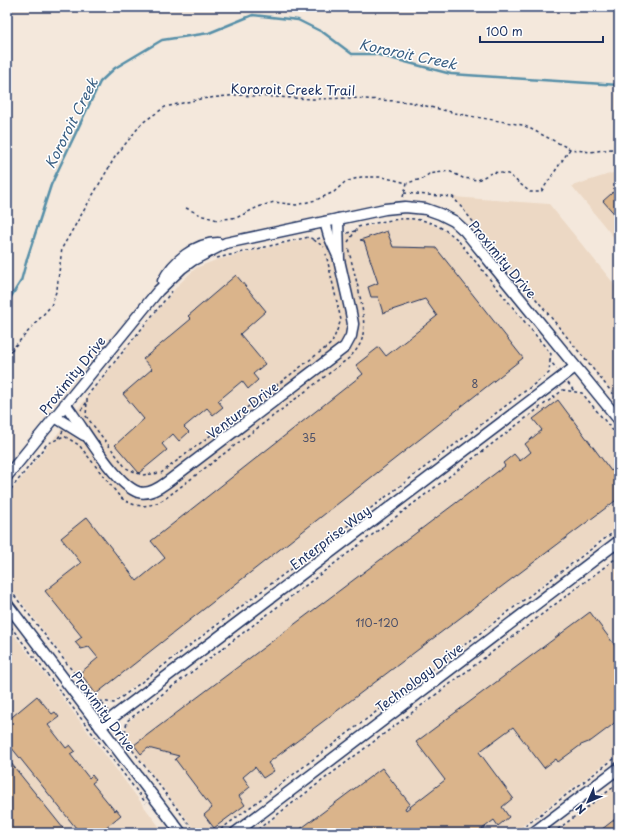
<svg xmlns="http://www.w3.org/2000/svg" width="626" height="840" viewBox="0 0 626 840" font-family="'Playpen Sans',sans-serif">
<rect width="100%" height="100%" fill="#f4e8dc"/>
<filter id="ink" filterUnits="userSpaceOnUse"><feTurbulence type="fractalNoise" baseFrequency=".025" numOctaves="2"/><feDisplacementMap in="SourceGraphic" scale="8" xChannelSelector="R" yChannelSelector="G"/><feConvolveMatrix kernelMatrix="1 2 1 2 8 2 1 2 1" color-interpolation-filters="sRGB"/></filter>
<g filter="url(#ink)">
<g fill="#ecd8c4">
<path d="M619,171V244L572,186Z"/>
<path d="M453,197L549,204L619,290V401Z"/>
<path d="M401,219H409L426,222L446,231L459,242L550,354L548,373L113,702L95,699L7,583V496L179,284L196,268L216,260L309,238L314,241L355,232L358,228Z"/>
<path d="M563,391L582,394L619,440V526L215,833L196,831L125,739L128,722Z"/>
<path d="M619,557V753L513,833H255Z"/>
<path d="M7,626L43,672L164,833H7Z"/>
<path d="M619,783V833H555Z"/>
</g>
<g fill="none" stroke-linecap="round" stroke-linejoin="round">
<path stroke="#578fa8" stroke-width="2.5" d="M7,303L21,281L27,259L51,185L100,82L115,68L162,40L209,33L253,15L298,20L324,33L352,54H375L451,74L619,85"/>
</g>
<g fill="#dab48b" stroke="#1b2f5e">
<path d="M619,187V219L603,201Z"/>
<path d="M387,231L393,247L436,248L523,358L96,694L80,673L98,658L89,647L81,649L75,642L82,637L45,591L81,563L61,538L87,517L137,581L165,558L151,541L363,374L356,365L379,347L386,356L437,316L425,299L383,313L378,297H371L368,287L378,283L364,241L360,240Z"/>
<path d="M236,275L266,311L240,334L265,364L253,374L258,380L248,389L242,381L218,401L223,407L213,415L207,408L184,427L189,432L179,441L173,434L162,444L167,450L139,473L115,445L144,419L123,394L152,369L143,359L191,319L188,316Z"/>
<path d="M558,400L611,471L617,466L619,469V498L268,763L274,771L263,778L255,767L243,777L250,787L239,796L245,805L214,828L204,815L212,808L175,759L179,756L148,748L141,754L134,745L505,466L503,463L514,454L520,461L531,452L525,444L542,430L533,419Z"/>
<path d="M590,612L619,651V718L611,726L591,741L581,745L558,762L556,759L544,768L513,727L479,752L513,798L502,807L509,817L498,826L494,820L477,833H295L382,768L410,804L405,808L406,810L445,780L416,742Z"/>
<path d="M37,696L52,714L55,712L59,717L48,725L66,748L70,745L75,751L70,754L89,778L92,775L96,780L92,783L115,811L116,809L121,815L99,833H80L7,742V721Z"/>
<path d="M7,758L67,833H7Z"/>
<path d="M619,816V833H597Z"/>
</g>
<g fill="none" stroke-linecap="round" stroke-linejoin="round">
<g stroke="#1b2f5e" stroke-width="13">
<g id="minor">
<path d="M325,222L329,236L338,256"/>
<path d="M163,281C173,262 195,243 218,243"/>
<path d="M65,404C82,425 114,484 138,492C148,495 158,489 166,483L345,347L351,336L353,324L351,313L339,260L338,219"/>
<path d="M55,417L84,435"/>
<path d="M7,476L158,291L182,268L193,260L226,243L385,209L405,207L426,209L440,214L454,221L465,231L619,420"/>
<path d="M7,604L181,833"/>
<path d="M100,727L575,367"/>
<path d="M235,833L619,541"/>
<path d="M533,833L619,768"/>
</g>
</g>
<g stroke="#1b2f5e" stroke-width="1.5" stroke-dasharray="3 3" stroke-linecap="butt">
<path d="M404,193L453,197L619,401"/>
<path d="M403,197L407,183L422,179L429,174L449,171L463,178L478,180L493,172L508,174L530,192H541L570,149"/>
<path d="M186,208L203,216L218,220L238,217L258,207L274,202L296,205L316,200L334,192L345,182L361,177H382L407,183"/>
<path d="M347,233L355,231"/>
<path d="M320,238L314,240L324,247"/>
<path d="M348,242L358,227C399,218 422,210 457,239L551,354L550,361"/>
<path d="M217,258L309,237L314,240"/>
<path d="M7,355L51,306L57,289L62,248L115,157L142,123L165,107L200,99L237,95L313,99L352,98L409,102L464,115L523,125L570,149L590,152L619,148"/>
<path d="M568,383L574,391"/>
<path d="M87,402V396L173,290"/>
<path d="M81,410L87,402L86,416L126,468L142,475L161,473L332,343L341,320L326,254"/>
<path d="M58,438L63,431"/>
<path d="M7,494L47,444L64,436L79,445L120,497C135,509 150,508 166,498L349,358C356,351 362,344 363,334C367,313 353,270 348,247"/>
<path d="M7,586L95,700L100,701"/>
<path d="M7,622L146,803"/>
<path d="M108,710L100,701L114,703L549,373L550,361L557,369"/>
<path d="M119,724L125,733"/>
<path d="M203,833L195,832L124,739L127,721L563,390L582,393L619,438"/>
<path d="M216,833L619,528"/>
<path d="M253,833L619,556"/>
<path d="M516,833L619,755"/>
<path d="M553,833L619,783"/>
</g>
<use href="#minor" stroke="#fff" stroke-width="10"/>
</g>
</g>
<g text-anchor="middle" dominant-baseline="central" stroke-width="3" stroke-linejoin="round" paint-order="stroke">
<g font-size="11" fill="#4b5069">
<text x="475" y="383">8</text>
<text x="309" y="437">35</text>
<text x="377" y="622">110-120</text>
</g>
<g font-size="13" fill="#1b2f5e" stroke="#fff">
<text transform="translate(293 89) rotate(1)">Kororoit Creek Trail</text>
<text transform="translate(503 259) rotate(50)">Proximity Drive</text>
<text transform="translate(72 375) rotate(-51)">Proximity Drive</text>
<text transform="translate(242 410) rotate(-37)">Venture Drive</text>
<text transform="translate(330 537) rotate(-37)">Enterprise Way</text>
<text transform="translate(419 677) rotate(-37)">Technology Drive</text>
<text transform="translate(104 711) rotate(53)">Proximity Drive</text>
</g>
<g font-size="14" font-style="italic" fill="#395f83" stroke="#fff">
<text transform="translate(408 54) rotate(12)">Kororoit Creek</text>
<text transform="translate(71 123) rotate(-63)">Kororoit Creek</text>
</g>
</g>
<rect width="626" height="840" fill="none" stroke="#fff" stroke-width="24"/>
<rect x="12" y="12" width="602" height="816" fill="none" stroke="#1b2f5e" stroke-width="1.5" filter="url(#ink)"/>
<g transform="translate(588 802) rotate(225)" stroke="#ffffff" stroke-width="3" paint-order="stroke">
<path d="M0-3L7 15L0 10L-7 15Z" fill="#1b2f5e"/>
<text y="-6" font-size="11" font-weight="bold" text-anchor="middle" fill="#1b2f5e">N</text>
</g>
<path d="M480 36v6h123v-6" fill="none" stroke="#1b2f5e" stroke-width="2"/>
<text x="486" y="36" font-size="12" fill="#1b2f5e" stroke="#ffffff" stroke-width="3" paint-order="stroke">100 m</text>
</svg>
